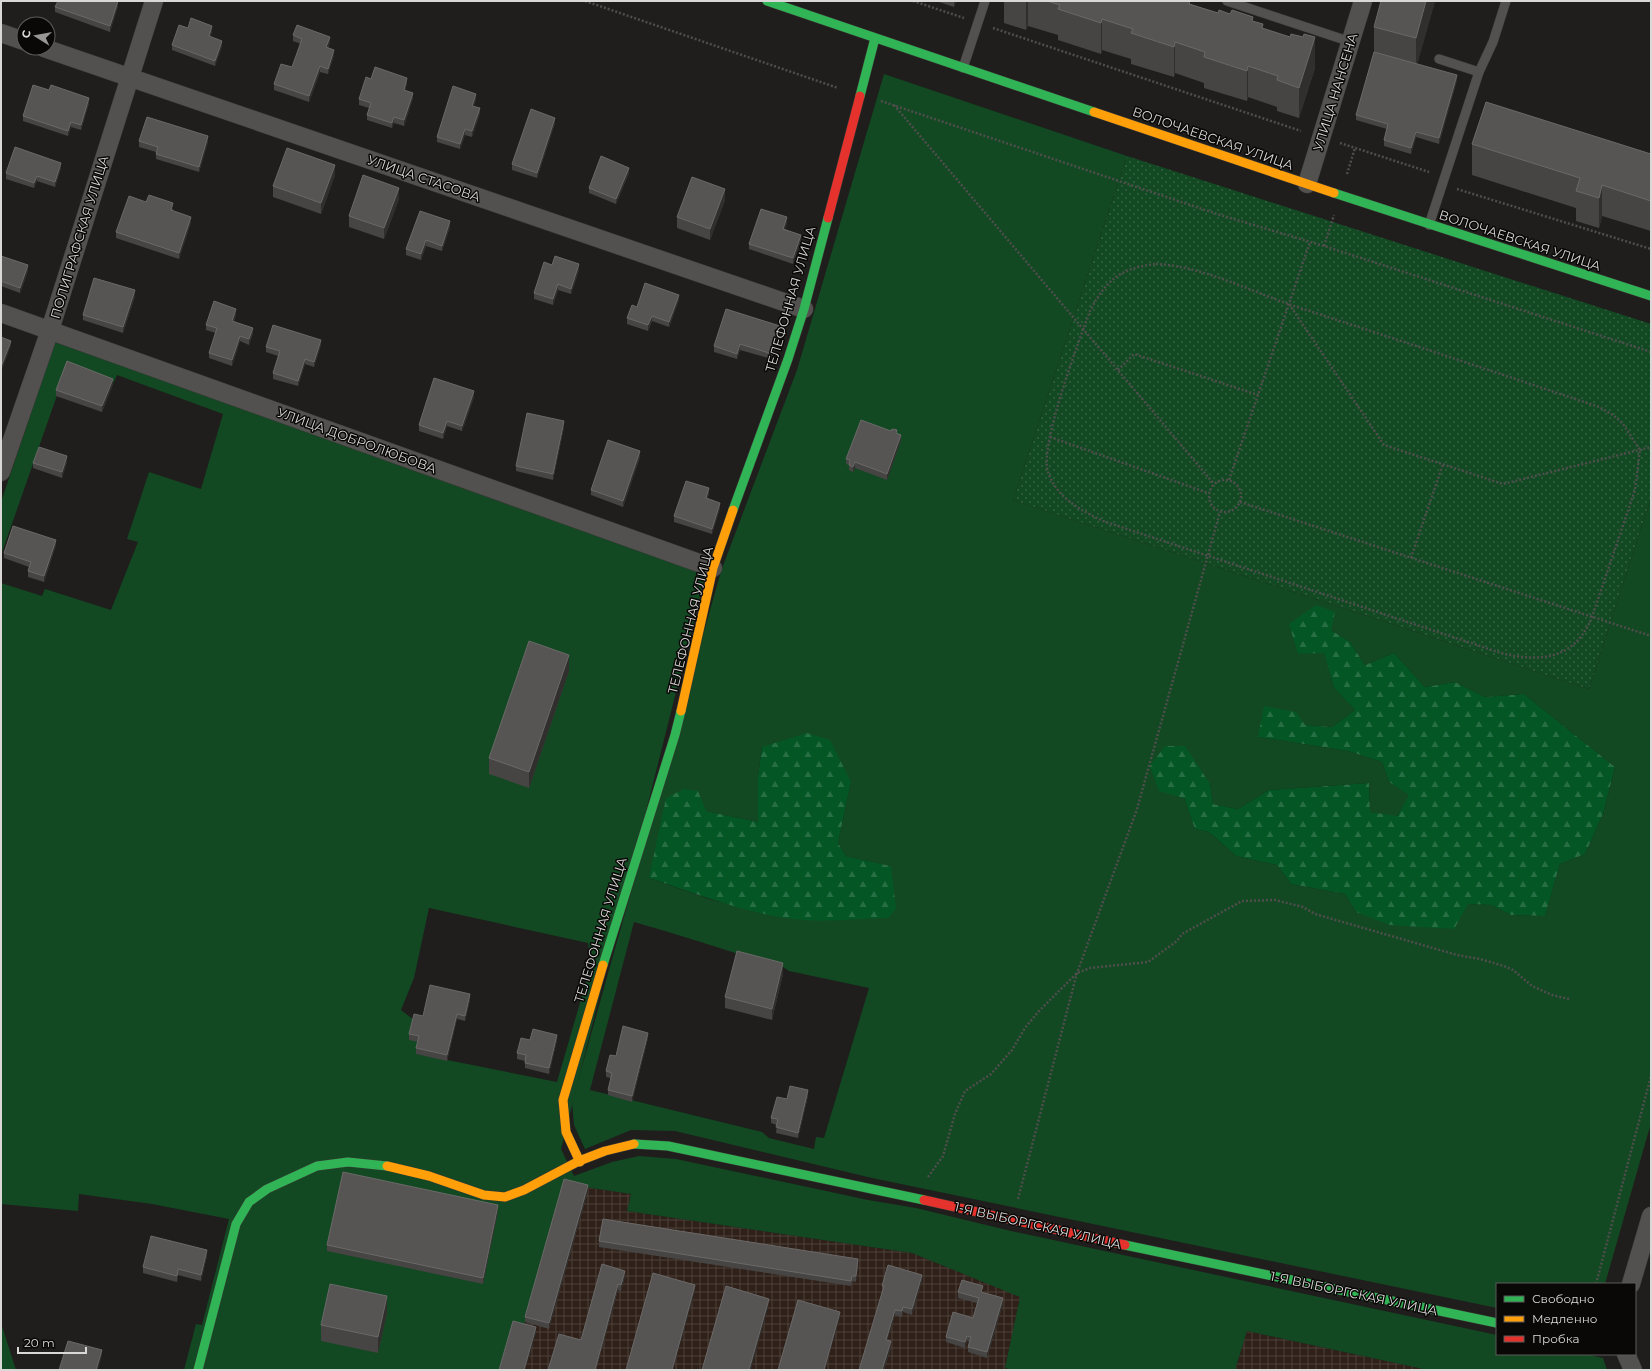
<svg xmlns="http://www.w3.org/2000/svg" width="1652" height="1371" viewBox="0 0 1652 1371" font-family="Montserrat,sans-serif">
<defs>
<pattern id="industrial-grid" width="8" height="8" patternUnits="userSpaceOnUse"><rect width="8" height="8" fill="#2f2119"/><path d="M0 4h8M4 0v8" fill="none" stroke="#4d403a"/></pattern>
<pattern id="forest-firs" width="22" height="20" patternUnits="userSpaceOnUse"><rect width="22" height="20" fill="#045725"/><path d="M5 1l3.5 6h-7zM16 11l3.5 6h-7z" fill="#286e44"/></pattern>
<pattern id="park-dots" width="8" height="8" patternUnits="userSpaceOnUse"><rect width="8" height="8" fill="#124822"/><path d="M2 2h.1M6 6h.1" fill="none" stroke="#346241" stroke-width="1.8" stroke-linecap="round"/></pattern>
</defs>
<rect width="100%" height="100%" fill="#1f1e1c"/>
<g fill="url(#industrial-grid)">
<path d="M564,1184L631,1194L627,1211L912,1253L1021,1297L1005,1368L1013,1370H500L525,1322Z"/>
<path d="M1247,1331L1428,1370H1235Z"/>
</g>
<g fill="#124822" fill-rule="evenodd">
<path d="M884,74L1127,156L1013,500L1589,689L1651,498V1123L1605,1284H1497V1308L872,1178L675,1131L631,1130L585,1149L574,1125L572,1102L721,571L797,370ZM1331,630L1350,642L1365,665L1394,653L1425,687L1455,682L1485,697L1524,694L1615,767L1603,814L1585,854L1560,864L1545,916L1511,915L1491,905L1468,904L1356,912L1345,894L1291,884L1277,865L1236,856L1209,832L1195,829L1184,798L1210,784L1213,804L1238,809L1269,790L1369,783L1370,812L1396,817L1410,795L1389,782L1382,762L1348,751L1258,737L1305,725L1332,727L1355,710L1334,688L1324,652L1298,654ZM762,747L851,782L838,843L846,856L891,866L758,912L709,899L649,878L706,811L758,822V776ZM634,922C684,936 733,953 783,967L789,971L869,988L824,1138L816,1137L814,1149L769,1138L762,1132L590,1090Z"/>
<path d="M55,342L706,573L561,1149L574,1176L612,1162L639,1156L676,1159L868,1200L916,1208L1011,1231L1497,1335V1354H1586L1603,1358L1607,1370H1428L1247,1331L1235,1370H1013L1005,1368L1020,1297L912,1253L627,1211L631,1194L565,1184L525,1322L500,1370H184L196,1324L202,1325L229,1219L152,1204L79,1194L78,1211L1,1204V583L42,596L45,589L111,610L138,542L127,539L149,472L201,489L223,414L117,375L113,384L67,367L1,555V502ZM429,908L588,943L591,965L557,1082L417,1054L419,1042L410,1039L414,1020L401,1010L414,978Z"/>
<path d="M1,1323L16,1370H1Z"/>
</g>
<g fill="url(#forest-firs)">
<path d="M1316,605L1335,612L1331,630L1350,642L1365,665L1394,653L1425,687L1455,682L1485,697L1524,694L1615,767L1603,814L1585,854L1560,864L1545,916L1511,915L1491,905L1468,904L1454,929L1390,925L1356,912L1345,894L1291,884L1277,865L1236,856L1209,832L1195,829L1184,798L1159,791L1150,766L1165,746H1185L1210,784L1213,804L1238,809L1269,790L1369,783L1370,812L1397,816L1409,795L1389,782L1382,762L1348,751L1258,737L1264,706L1296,712L1305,725L1332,727L1355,710L1334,688L1324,653L1298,654L1289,624Z"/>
<path d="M807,733L830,740L851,782L838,843L846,856L891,866L896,909L888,918C861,918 832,922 805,920C752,916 700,895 649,878L666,798L684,789L698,791L706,811L758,822V776L762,747Z"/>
</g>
<path fill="url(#park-dots)" d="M1127,156L1651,324V498L1589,689L1013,500Z"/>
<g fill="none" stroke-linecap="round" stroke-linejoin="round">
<g stroke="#3b3a38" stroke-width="10">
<g id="lane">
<path d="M1227,1L1351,42"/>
<path d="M1439,59L1479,72"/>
<path d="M963,68L985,1"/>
<path d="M1429,225L1479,72L1493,42L1506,1"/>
</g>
</g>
<g stroke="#3b3a38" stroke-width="19">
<g id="street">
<path d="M1,33L24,41"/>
<path d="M44,48L804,309"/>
<path d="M1307,184L1363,1"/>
<path d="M1,313L713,568"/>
<path d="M1,472L50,330L154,1"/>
<path d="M1631,1284L1651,1216"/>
<path d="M1626,1354L1633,1370"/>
</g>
</g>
<g stroke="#3b3a38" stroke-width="10">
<g id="fast">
<path d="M767,1L1094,112"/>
<path d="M860,96L875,38"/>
<path d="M1334,193L1651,296"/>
<path d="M733,510L788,359L804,309L828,218"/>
<path d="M603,965L675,735L681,711"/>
<path d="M634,1144L668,1146L924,1200"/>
<path d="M1125,1245L1497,1323"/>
<path d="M198,1370L236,1224L249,1202L267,1189L317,1166L348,1162L387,1166"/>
</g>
</g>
<g stroke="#3b3a38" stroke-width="10">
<g id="slow">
<path d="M1094,112L1334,193"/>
<path d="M681,711L713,568L733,510"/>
<path d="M580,1162L566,1132L563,1100L603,965"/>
<path d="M387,1166L429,1176L484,1195L505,1197L524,1190L579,1161L605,1151L634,1144"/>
</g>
</g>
<g stroke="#3b3a38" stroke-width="10">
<g id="jam">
<path d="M828,218L860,96"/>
<path d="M924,1200L1125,1245"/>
</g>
</g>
<g stroke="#4f4e4d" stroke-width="2.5" stroke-dasharray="2 2" stroke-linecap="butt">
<path d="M585,1L838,88"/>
<path d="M913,1L964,18"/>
<path d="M993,28L1301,131"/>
<path d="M881,101L1217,214L1324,246L1651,352"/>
<path d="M894,105L1214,484"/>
<path d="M1340,143L1429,172"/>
<path d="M1347,174L1355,148"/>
<path d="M1457,189L1651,249"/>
<path d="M1324,246L1334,215"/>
<path d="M1156,264C1202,266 1250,291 1294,306C1396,339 1498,373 1599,407L1613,415L1623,424L1640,450L1635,490L1592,617C1575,659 1541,663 1501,653L1103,521C1080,510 1057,498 1048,472C1039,446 1079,341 1090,311C1106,280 1120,268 1156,264Z"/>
<path d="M1289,304L1384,445L1503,484L1651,447"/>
<path d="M1118,370L1134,354L1258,395"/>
<path d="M1050,437L1208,493"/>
<circle cx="1225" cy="496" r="16"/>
<path d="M1229,480L1310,242"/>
<path d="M1240,502L1651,636"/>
<path d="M1411,558L1443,464"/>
<path d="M928,1177L943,1156L955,1114L965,1091L991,1074L1012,1050L1025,1028L1039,1011L1077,973L1090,968L1148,962L1177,941L1182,934L1242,901L1275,900L1303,907L1315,914L1457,955L1480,959L1504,966L1513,970L1532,986L1552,995L1569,999"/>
<path d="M1018,1199L1077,973L1137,809L1220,512"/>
<path d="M1596,1284L1651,1076"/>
</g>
<use href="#lane" stroke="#535150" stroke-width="9"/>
<use href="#street" stroke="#535150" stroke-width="18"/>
<use href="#fast" stroke="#30b455" stroke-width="9"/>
<use href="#slow" stroke="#ff9f0a" stroke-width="9"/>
<use href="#jam" stroke="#e5322d" stroke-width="9"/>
</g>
<g fill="#464544">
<path d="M936,1H956L954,7Z"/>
<path d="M1004,1H1190V4L1218,13L1253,21L1315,68L1299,118L1277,111V107L1248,97L1247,101L1204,88V83L1175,73L1174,77L1131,64V59L1102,50L1101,54L1058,40V35L1028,26L1026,30L1004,23Z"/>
<path d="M1435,1L1417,64L1457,80L1439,144L1416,137L1411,154L1384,146V140L1387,129L1356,120V115L1374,52V27Z"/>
<path d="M118,6L110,32L55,12V7Z"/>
<path d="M212,32L210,36L222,46L215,66L172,50V45Z"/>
<path d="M293,35L330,42L328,48L334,55L328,74L320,72L309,102L274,90V84L292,67L301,44L293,41Z"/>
<path d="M371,79L407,83L405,90L413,98L404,126L394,123L392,128L367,120V115L369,108L359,105V99Z"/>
<path d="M476,99L474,106L480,113L472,137L465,135L460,149L437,142V137Z"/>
<path d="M89,103L81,130L71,127L68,136L23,121V116Z"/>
<path d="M555,123L537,178L512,170V164Z"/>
<path d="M139,141L208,142L199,172L156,159V152L139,147Z"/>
<path d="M1472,144L1651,154V231L1602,216L1599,228L1576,221V208L1472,175Z"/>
<path d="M61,168L55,187L37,181L34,188L6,179V173Z"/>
<path d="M629,173L616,204L589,193V188Z"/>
<path d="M335,175L321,214L273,197V186Z"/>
<path d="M399,199L384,239L349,227V216Z"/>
<path d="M725,200L710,240L677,228V217Z"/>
<path d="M146,202L173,209V211L191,222L179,259L116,238V232Z"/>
<path d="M787,223L785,229L801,240L793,264L749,249V244Z"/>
<path d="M450,227L442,251L426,246L421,260L406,255V249Z"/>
<path d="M1,256L28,271L20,293L1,286Z"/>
<path d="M552,265L579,270L571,294L558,290L553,305L534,299V293Z"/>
<path d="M135,296L123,333L83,320V315Z"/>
<path d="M679,300L669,327L652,321L648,331L627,324V318L637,307Z"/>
<path d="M236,314L234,322L253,333L249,345L240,341L232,366L209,358V353L216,333L206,330V325Z"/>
<path d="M780,332L772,359L740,350L737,359L714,352V346Z"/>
<path d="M321,345L314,367L305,364L298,386L273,379V373L278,356L266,352V347Z"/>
<path d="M113,384L102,412L56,396V390Z"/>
<path d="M474,397L462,431L447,426L443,439L419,431V425Z"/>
<path d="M564,427L553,480L516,471V466Z"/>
<path d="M897,433L901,440L887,480L855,468L853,472L849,470V465L846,464V459Z"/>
<path d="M640,457L623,507L591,495V490Z"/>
<path d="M67,462L62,478L33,468V463Z"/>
<path d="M709,494L707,499L720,508L712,534L674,522V516Z"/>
<path d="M56,545L44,582L28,577V571L29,567L4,558V553Z"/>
<path d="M569,671L529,788L489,774V758Z"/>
<path d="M783,974L772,1020L725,1008V997Z"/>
<path d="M470,1000L465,1021L457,1019L447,1061L416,1054V1048L418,1042L409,1040V1034L423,1016Z"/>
<path d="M648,1038L632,1102L608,1095V1090L611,1078L606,1077V1071L616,1056Z"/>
<path d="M530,1040H557L549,1074L525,1068V1061L517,1059V1053Z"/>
<path d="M808,1096L798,1138L776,1133L777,1125L771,1123V1118L787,1099Z"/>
<path d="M588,1191L549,1329L525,1322V1317Z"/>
<path d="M498,1211L483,1284L327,1251V1245Z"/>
<path d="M599,1241L858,1265L856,1282L852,1281L851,1286L599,1247Z"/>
<path d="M207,1256L201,1281L178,1275L177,1282L143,1273V1267Z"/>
<path d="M602,1264L625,1276L621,1291L618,1290L596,1370H548L581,1340Z"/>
<path d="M922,1280L912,1315L903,1312L902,1317L895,1315L887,1340L891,1347L884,1370L882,1286Z"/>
<path d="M958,1292H982L1003,1304L987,1358L968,1352V1347L970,1342L967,1341L965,1348L946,1342V1337L973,1318L977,1303L958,1298Z"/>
<path d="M387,1313L378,1353L321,1341V1325Z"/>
</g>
<g fill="#302f2d">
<path d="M118,1V6L110,32V26Z"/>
<path d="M954,1H956L954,7Z"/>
<path d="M1026,1H1028V26L1026,30Z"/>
<path d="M1426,1H1435L1416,69V38Z"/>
<path d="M1102,19V50L1101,54V23Z"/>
<path d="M212,26V32L209,41V36Z"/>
<path d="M330,37V42L326,53V47Z"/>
<path d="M1315,37V68L1299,118V88Z"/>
<path d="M222,41V46L215,66V61Z"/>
<path d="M1175,42V73L1174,77V47Z"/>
<path d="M334,50V55L328,74V69Z"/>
<path d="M320,66V72L309,102V96Z"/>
<path d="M1248,66V97L1247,101V71Z"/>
<path d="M1457,75V80L1439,144V138Z"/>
<path d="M407,78V83L404,95V90Z"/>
<path d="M413,93V98L404,126V120Z"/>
<path d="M476,94V99L472,111V106Z"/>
<path d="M89,98V103L81,130V125Z"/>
<path d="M480,108V113L472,137V131Z"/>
<path d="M394,117V123L392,128V123Z"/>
<path d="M555,118V123L537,178V173Z"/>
<path d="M71,122V127L68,136V131Z"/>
<path d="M465,129V135L460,149V144Z"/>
<path d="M1416,132V137L1411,154V148Z"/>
<path d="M208,136V142L199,172V167Z"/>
<path d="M61,163V168L55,187V182Z"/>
<path d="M335,165V175L321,214V203Z"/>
<path d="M629,168V173L616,204V199Z"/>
<path d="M37,176V181L34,188V183Z"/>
<path d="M1602,185V216L1599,228V198Z"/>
<path d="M399,188V199L384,239V228Z"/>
<path d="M725,189V200L710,240V229Z"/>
<path d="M191,217V222L179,259V253Z"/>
<path d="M787,217V223L783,234V229Z"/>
<path d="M450,221V227L442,251V246Z"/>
<path d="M801,235V240L793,264V258Z"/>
<path d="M426,240V246L421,260V254Z"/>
<path d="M579,264V270L571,294V289Z"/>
<path d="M28,265V271L20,293V288Z"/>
<path d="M558,284V290L553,305V299Z"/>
<path d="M135,290V296L123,333V327Z"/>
<path d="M679,295V300L669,327V322Z"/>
<path d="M236,309V314L232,327V321Z"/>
<path d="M652,316V321L648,331V325Z"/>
<path d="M780,326V332L772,359V354Z"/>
<path d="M253,328V333L249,345V339Z"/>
<path d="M240,336V341L232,366V360Z"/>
<path d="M321,340V345L314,367V362Z"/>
<path d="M11,341V346L1,372V367Z"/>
<path d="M740,344V350L737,359V354Z"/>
<path d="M305,359V364L298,386V381Z"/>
<path d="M113,379V384L102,412V406Z"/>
<path d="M474,391V397L462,431V426Z"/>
<path d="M447,421V426L443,439V433Z"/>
<path d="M564,421V427L553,480V474Z"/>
<path d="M901,435V440L887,480V474Z"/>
<path d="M640,451V457L623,507V501Z"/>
<path d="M67,456V462L62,478V472Z"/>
<path d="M855,462V468L853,472V467Z"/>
<path d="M709,488V494L706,504V498Z"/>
<path d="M720,503V508L712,534V529Z"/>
<path d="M56,540V545L44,582V576Z"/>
<path d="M569,655V671L529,788V772Z"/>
<path d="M783,963V974L772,1020V1009Z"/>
<path d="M470,994V1000L465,1021V1016Z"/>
<path d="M457,1014V1019L447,1061V1055Z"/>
<path d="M648,1033V1038L632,1102V1096Z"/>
<path d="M557,1035V1040L549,1074V1068Z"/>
<path d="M808,1090V1096L798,1138V1133Z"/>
<path d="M588,1185V1191L549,1329V1323Z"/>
<path d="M498,1205V1211L483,1284V1278Z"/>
<path d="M207,1250V1256L201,1281V1275Z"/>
<path d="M858,1259V1265L856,1282V1276Z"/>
<path d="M178,1269V1275L177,1282V1276Z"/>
<path d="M625,1271V1276L621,1291V1285Z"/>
<path d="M922,1275V1280L912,1315V1309Z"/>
<path d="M618,1284V1290L596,1370H595Z"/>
<path d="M695,1285V1291L673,1370H672Z"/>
<path d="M387,1296V1313L378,1353V1337Z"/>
<path d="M1003,1298V1304L987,1358V1352Z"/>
<path d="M769,1299V1304L751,1370H749Z"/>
<path d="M903,1307V1312L902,1317V1311Z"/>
<path d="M895,1310V1315L886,1345V1340Z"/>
<path d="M840,1312V1317L825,1370H824Z"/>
<path d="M536,1327V1333L525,1370H524Z"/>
<path d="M967,1336V1341L965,1348V1342Z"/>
<path d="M891,1341V1347L884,1370H882Z"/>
<path d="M102,1350V1355L98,1370H96Z"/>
</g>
<g fill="#565554" stroke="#6b6968">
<path d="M58,1H118L110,26L55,7Z"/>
<path d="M1047,1H1190L1189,4L1218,13L1219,10L1230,14L1232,10L1253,17L1252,21L1263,24L1262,28L1290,37L1291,34L1303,37L1304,34L1315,37L1299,88L1277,80L1278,76L1248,66L1247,71L1204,57L1205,52L1175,42L1174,47L1131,33L1133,29L1102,19L1101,23L1058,9L1060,5Z"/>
<path d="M1381,1H1426L1416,38L1374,27Z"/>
<path d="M191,18L212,26L209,36L222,41L215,61L172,45L179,25L188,28Z"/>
<path d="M297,25L330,37L326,47L334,50L328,69L320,66L309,96L274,84L281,64L292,67L302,39L293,35Z"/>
<path d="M1374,52L1457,75L1439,138L1416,132L1411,148L1384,140L1388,124L1356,115Z"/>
<path d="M375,67L407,78L404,90L413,93L404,120L394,117L392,123L367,115L371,103L359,99L366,77L371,79Z"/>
<path d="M33,85L49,90L51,85L89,98L81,125L71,122L68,131L23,116Z"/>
<path d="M453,86L476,94L472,106L480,108L472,131L465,129L460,144L437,137Z"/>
<path d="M1486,102L1651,154V201L1602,185L1599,198L1576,191L1580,178L1472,144Z"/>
<path d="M531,109L555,118L537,173L512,164Z"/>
<path d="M147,117L208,136L199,167L156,154L158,147L139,141Z"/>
<path d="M15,147L61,163L55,182L37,176L34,183L6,173Z"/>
<path d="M287,148L335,165L321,203L273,186Z"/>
<path d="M601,156L629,168L616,199L589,188Z"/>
<path d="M363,175L399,188L384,228L349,216Z"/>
<path d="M692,177L725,189L710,229L677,217Z"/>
<path d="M149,195L173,203L171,210L191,217L179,253L116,232L129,196L146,202Z"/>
<path d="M761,209L787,217L783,229L801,235L793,258L749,244Z"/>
<path d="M420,211L450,221L442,246L426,240L421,254L406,249Z"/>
<path d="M1,256L28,265L20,288L1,281Z"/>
<path d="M555,256L579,264L571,289L558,284L553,299L534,293L544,262L552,265Z"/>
<path d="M94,278L135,290L123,327L83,315Z"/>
<path d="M645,283L679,295L669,322L652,316L648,325L627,318L632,305L637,307Z"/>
<path d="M214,301L236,309L232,321L253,328L249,339L240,336L232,360L209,353L217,328L206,325Z"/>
<path d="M726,309L780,326L772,354L740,344L737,354L714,346Z"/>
<path d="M273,325L321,340L314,362L305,359L298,381L273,373L280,351L266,347Z"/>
<path d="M1,337L11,341L1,367Z"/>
<path d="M67,361L113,379L102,406L56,390Z"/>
<path d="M434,378L474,391L462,426L447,421L443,433L419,425Z"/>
<path d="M527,413L564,421L553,474L516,466Z"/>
<path d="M861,420L891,431L892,429L897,430L896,433L901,435L887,474L855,462L853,467L849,465L850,460L846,459Z"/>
<path d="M608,440L640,451L623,501L591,490Z"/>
<path d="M39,447L67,456L62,472L33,463Z"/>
<path d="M686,481L709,488L706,498L720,503L712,529L674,516Z"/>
<path d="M13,526L56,540L44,576L28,571L31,562L4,553Z"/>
<path d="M529,641L569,655L529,772L489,758Z"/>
<path d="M737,951L783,963L772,1009L725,997Z"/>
<path d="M430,985L470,994L465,1016L457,1014L447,1055L416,1048L419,1036L409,1034L414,1014L423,1016Z"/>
<path d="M623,1026L648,1033L632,1096L608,1090L612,1073L606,1071L610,1055L616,1056Z"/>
<path d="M533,1029L557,1035L549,1068L525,1063L526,1055L517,1053L521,1038L530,1040Z"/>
<path d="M790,1086L808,1090L798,1133L776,1127L778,1119L771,1118L777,1097L787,1099Z"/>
<path d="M343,1172L498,1205L483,1278L327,1245Z"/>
<path d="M564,1179L588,1185L549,1323L525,1317Z"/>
<path d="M603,1219L858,1259L856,1276H852L851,1281L599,1241Z"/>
<path d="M151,1236L207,1250L201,1275L178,1269L177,1276L143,1267Z"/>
<path d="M602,1264L625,1271L621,1285L618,1284L595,1370H548L559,1334L581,1340Z"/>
<path d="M888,1265L922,1275L912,1309L903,1307L902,1311L895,1310L886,1340L891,1341L882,1370H859L884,1286H882Z"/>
<path d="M653,1273L695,1285L672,1370H626Z"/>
<path d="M962,1280L983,1286L981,1292L1003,1298L987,1352L968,1347L971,1337L967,1336L965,1342L946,1337L953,1312L973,1318L979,1298L958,1292Z"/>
<path d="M330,1284L387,1296L378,1337L321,1325Z"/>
<path d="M726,1286L769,1299L749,1370H702Z"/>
<path d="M798,1300L840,1312L824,1370H778Z"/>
<path d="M513,1321L536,1327L524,1370H499Z"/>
<path d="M68,1341L102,1350L96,1370H59Z"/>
</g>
<g text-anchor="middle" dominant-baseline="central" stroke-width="3" stroke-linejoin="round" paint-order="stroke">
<g font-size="13" fill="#dad8d6" stroke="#090807">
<text transform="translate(1335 92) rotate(-73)">УЛИЦА НАНСЕНА</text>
<text transform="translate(1213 138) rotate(19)">ВОЛОЧАЕВСКАЯ УЛИЦА</text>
<text transform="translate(424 178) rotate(19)">УЛИЦА СТАСОВА</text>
<text transform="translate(79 237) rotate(-73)">ПОЛИГРАФСКАЯ УЛИЦА</text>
<text transform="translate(1520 240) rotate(18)">ВОЛОЧАЕВСКАЯ УЛИЦА</text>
<text transform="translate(790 299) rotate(-74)">ТЕЛЕФОННАЯ УЛИЦА</text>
<text transform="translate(357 440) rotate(20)">УЛИЦА ДОБРОЛЮБОВА</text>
<text transform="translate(690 620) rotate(-76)">ТЕЛЕФОННАЯ УЛИЦА</text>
<text transform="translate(600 930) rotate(-73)">ТЕЛЕФОННАЯ УЛИЦА</text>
<text transform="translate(1038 1225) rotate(13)">1-Я ВЫБОРГСКАЯ УЛИЦА</text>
<text transform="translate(1354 1293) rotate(12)">1-Я ВЫБОРГСКАЯ УЛИЦА</text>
</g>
</g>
<rect width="1652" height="1371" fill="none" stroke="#dad8d6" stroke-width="4"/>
<rect x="1496" y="1283" width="140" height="72" fill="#090807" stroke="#5d5b5a"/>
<rect x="1504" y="1296" width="20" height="6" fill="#30b455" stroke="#5d5b5a"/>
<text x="1532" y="1303" font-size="12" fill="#dad8d6">Свободно</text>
<rect x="1504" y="1316" width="20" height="6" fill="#ff9f0a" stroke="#5d5b5a"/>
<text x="1532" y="1323" font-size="12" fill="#dad8d6">Медленно</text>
<rect x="1504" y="1336" width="20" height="6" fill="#e5322d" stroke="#5d5b5a"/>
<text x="1532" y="1343" font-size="12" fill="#dad8d6">Пробка</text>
<g transform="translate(36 36) rotate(281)"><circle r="19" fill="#090807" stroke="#5d5b5a"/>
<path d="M0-3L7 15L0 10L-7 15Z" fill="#999795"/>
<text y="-6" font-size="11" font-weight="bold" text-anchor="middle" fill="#dad8d6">С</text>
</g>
<path d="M18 1347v6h68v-6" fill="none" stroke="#dad8d6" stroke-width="2"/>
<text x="24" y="1347" font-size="12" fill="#dad8d6" stroke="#090807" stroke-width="3" paint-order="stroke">20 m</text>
</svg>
